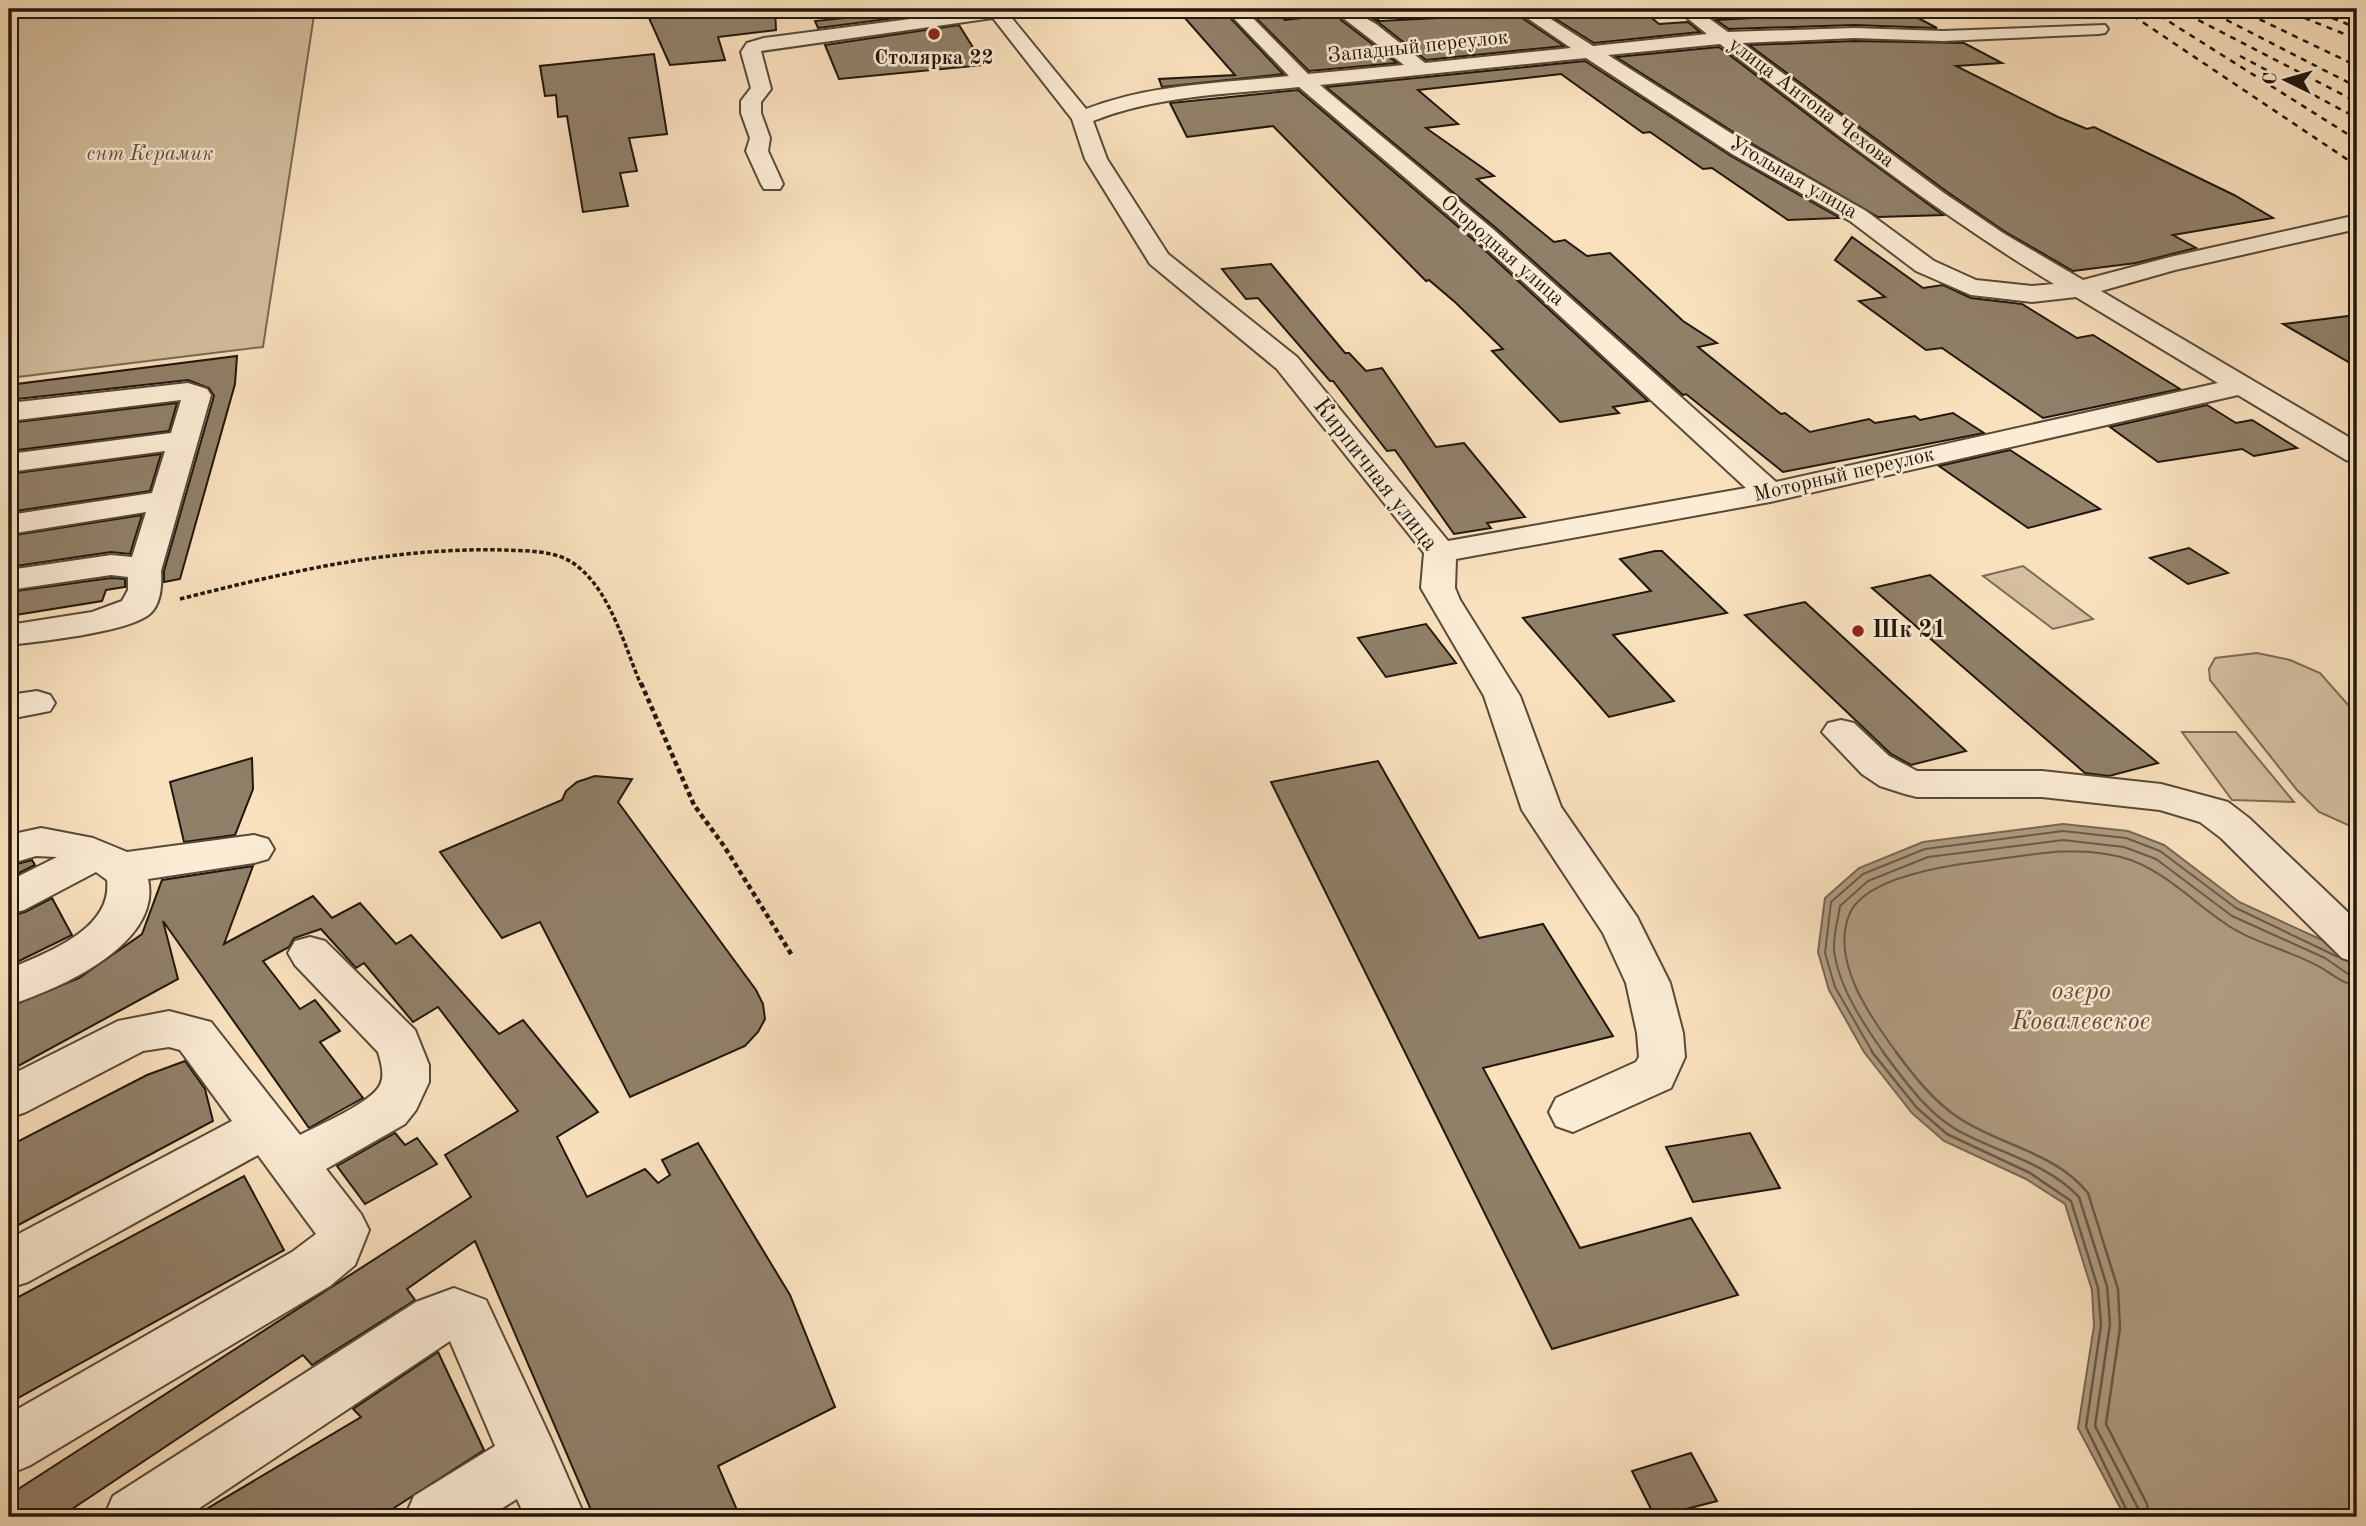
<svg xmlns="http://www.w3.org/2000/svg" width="2366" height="1526" viewBox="0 0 2366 1526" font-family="'Old Standard TT',serif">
<rect width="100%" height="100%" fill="#fae1be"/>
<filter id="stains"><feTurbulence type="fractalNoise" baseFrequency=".00286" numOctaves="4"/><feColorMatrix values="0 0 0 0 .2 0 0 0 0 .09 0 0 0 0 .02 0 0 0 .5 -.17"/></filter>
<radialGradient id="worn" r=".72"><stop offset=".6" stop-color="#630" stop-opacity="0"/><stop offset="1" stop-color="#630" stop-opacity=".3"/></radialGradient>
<g fill="#d5bfa0" stroke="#7a6b56" stroke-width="2">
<path d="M9,9H315L263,347L9,378Z"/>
<path d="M2023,566L2093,619L2053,629L1983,576Z"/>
<path d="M2257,653L2290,660L2320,673L2357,715V829L2319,812L2297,790L2210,680L2209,669L2215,658Z"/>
<path d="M2182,732H2236L2294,802L2232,800Z"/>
</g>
<path fill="#b09c82" stroke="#766753" stroke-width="2" d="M2063,824L2128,831L2164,845L2239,902L2333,945L2357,961V1517H2125L2078,1428L2094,1326L2092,1290L2065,1204L2026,1179L1944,1141L1912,1113L1864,1052L1829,990L1818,952L1825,898L1859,868L1923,842Z"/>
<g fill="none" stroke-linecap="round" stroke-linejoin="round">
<g stroke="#685a48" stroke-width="2">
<path d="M1873,1053L1835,987L1825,953L1831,902L1863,874L1925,849L2063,831L2126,838L2160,851L2236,908L2338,957"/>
<path d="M1884,1053C1864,1025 1838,986 1834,950C1833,935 1838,920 1840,906L1868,881L1928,857L2063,840L2124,847L2156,859L2232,916L2325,958L2348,974L2357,975"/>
<path d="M1897,1053C1871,1018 1829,960 1850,913C1866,877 1949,865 1984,861C2030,855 2076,845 2121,857C2160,867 2191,900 2223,922C2252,943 2290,950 2320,967C2333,975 2342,983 2357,986"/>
</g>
<g stroke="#685a48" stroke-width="2.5">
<path d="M1872,1052L1917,1108L1947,1134L2030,1173L2071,1201L2098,1288L2101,1325L2086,1427L2130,1517"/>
<path d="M1883,1052C1904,1080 1926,1112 1957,1130C1998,1153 2046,1162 2079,1197L2107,1286L2110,1324L2095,1426L2138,1508L2139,1517"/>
<path d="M1896,1052C1914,1076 1933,1101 1959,1118C2001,1146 2055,1152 2088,1193L2118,1289L2120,1328L2106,1424L2147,1504L2150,1517"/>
</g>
</g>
<g fill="#918069" stroke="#20170d" stroke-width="2">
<path d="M645,9H775L776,30L718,37L725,60L670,65Z"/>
<path d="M931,9H948L950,11L818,28L815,21Z"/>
<path d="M1177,9H1222L1283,74L1162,87L1159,79L1235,75Z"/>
<path d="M1247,9H1272L1285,20L1338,14L1341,20L1397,63L1309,71Z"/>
<path d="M1571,9H1641L1659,24L1688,22L1700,32L1594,43L1543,11Z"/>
<path d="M1834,9H1901L1937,28L1854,25L1729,29L1716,20L1840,13Z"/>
<path d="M1359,11H1364L1380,21L1516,14L1564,46L1426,60L1378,22Z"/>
<path d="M959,25L984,65L839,79L825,45Z"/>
<path d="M1854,41L1964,43L2002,63L1956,66L2058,117L2087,129L2094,127L2234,195L2273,218L2173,235L2196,248L2136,263L2073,271L2004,231L1946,191L1749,45Z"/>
<path d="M1719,47L1841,140L1943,215L1878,217L1749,142L1616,57Z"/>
<path d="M654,54L667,134L629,138L637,171L620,173L628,206L583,212L567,116L558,117L556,95L545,96L540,66Z"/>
<path d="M1585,61L1731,156L1840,218L1788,220L1712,168L1703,169L1650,132L1643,133L1561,74L1418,90L1458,124L1426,128L1494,176L1477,179L1554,242L1565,240L1587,256L1610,253L1683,321L1717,343L1698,347L1781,414L1785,413L1810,432L1869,419L1875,423L1915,416L1920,420L1953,413L1984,433L1783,472L1686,394L1683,395L1496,228L1326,87Z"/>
<path d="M1298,90L1476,242L1648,401L1613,407L1619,413L1560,422L1492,351L1503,349L1456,303L1429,280L1426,281L1273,126L1187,137L1170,103Z"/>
<path d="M1852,237L1923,288L1943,285L1971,298L2022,304L2077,338L2093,335L2180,389L2043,418L1942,348L1926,350L1859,301L1885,297L1835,260Z"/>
<path d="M1271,264L1345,353H1349L1366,371L1382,368L1436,447L1464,443L1525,517L1487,523L1491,528L1454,534L1395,450L1387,451L1333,381H1330L1258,298L1246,299L1222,269Z"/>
<path d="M2357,315V367L2283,324Z"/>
<path d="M237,356L235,384L180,579L164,582V571L214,396L209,388L188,380L9,400V385Z"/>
<path d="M177,403L169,431L9,451V423Z"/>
<path d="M2207,405L2236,423L2252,420L2297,448L2254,456L2242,449L2158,462L2110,427Z"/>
<path d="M2010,450L2100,509L2028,528L1939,466Z"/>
<path d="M161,454L150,491L9,512V474Z"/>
<path d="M142,515L130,554L111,552L9,567V536Z"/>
<path d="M2189,548L2228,573L2188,584L2150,558Z"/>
<path d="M1655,551H1662L1727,613L1613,635L1674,701L1609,717L1523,618L1651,591L1620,559Z"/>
<path d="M1930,575L2158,763L2109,776L2085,773L1872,588Z"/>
<path d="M111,578L125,579V587L106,590L102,601L9,616V592Z"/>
<path d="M1805,602L1966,751L1911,765L1891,754L1745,615Z"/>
<path d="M1426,624L1456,663L1386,677L1358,638Z"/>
<path d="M252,758L253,789L235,835L184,842L170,782Z"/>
<path d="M1378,761L1479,938L1543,924L1613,1036L1483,1068L1580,1248L1691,1218L1738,1295L1552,1349L1271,782Z"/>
<path d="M595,776L632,779L618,802L756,990L763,1004L765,1019L758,1032L745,1046L630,1097L540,922L502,938L440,852L562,800L566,791L577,782Z"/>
<path d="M32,860L35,865L9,878V866Z"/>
<path d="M253,866L224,944L313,896L332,918L360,903L396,944L411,935L499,1034L523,1020L598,1112L557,1137L587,1197L645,1169L658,1183L670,1175L662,1160L698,1143L790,1295L835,1407L718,1466L740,1517H594L475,1241L407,1289L415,1300L312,1365L303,1355L60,1517H9V1495L471,1197L445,1155L518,1111L438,1007L413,1022L364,963L356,968L321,929L294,938L289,947L263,961L300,1009L315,1000L340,1031L320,1042L363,1098L309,1128L163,921L178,979L9,1071V1007L79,978L142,934L162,880Z"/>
<path d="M52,898L72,935L9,966V916L25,912Z"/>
<path d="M185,1061L205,1089L213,1121L9,1230V1146L147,1075Z"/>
<path d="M395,1133L405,1145L417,1138L437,1164L365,1204L337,1166Z"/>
<path d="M1750,1133L1780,1188L1693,1202L1666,1147Z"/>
<path d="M244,1176L284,1250L9,1403V1302Z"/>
<path d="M438,1352L484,1450L380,1517H193L361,1417L353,1409Z"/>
<path d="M1691,1453L1717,1501L1655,1517L1632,1471Z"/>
</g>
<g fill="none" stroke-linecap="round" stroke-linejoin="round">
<g stroke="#564a39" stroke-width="4">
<g id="minor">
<path d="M987,9H1034L1031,13L1010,16L1086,109C1150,84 1221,83 1289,76L1225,9H1244L1308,74L1404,65L1343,18L1340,14L1349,9L1376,24L1425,63L1571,48L1514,9H1535L1593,46L1707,34L1676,9H1696L1728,32L1854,28L1943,31L2105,25L2108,29L2105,33L2099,34L1943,41L1854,38L1742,43L1944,193L2003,233L2083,280L2170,257L2357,215V229L2175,270L2101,291L2357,442V463L2346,460L2238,395L1770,502L1456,559L1455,588L1460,600L1520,696L1561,807L1637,917L1670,983L1683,1033L1685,1057L1671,1088L1573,1132L1556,1126L1549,1112L1556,1098L1636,1062L1639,1057L1637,1033L1626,983L1603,933L1522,810L1484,696L1421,588L1424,553L1277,369L1150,264L1085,159L1072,119L993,18L761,51L771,89L761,102V113L770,138L768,151L783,184L780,189H764L761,184L746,151L750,138L741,113V101L751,88L741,52L747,43L764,38ZM1720,44C1829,128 1936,213 2054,284L2032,286L1976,280L1934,261L1866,211L1748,144L1608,55ZM1586,58L1732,154L1850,221L1916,271L1971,295L2032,302L2076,297L2218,383L1776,482L1494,230L1320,85ZM1299,87L1478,240L1746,488L1448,541L1297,357L1168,254L1107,159L1093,121C1158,95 1230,94 1299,87Z"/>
<path d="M188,383L207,389L211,395L161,571C162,585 161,607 147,616C121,633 42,641 9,645V625L92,612L122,601L128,590V577L111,575L9,590V570L111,555L132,557L146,512L9,534V515L152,493L165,451L9,472V454L171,433L181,400L9,421V403Z"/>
<path d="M37,691L50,695L55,703L50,711L9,719V695Z"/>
<path d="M1841,720L1854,723L1889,756L1917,771H2042L2161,784L2228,802L2249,818L2357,921V963L2342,958L2221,838L2200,822L2160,810L2042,797H1917L1905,794L1880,786L1862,774L1822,732L1828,723Z"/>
<path d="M41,828L93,838L127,852L254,835L268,839L274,849L268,859L254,863L148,879C163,944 57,990 9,1005V969C45,953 113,930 107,880L96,872L24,910L9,914V881L57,857L36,856L9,864V835Z"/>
<path d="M310,937L325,941L415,1030L429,1065V1082L416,1110L405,1124L326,1169L361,1214L369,1230L355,1265L330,1286L29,1466L9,1474V1414L292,1252L316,1234L258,1155L28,1282L9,1288V1239L232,1121L180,1050L169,1047L143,1051L26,1112L9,1118V1076L118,1021L169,1011L211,1022L300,1135C319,1125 371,1103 380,1085C385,1075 381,1062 378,1052L295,965L288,953L295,941Z"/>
<path d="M454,1288L486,1300L550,1437L585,1517H525L517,1499L488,1517H405L414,1496L495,1446L450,1341L186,1517H104L113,1496L416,1302Z"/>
</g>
</g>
<path stroke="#20170d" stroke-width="3.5" stroke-dasharray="4.5 2.5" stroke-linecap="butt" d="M180,599C287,572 393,547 504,550C528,551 556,550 576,565C611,592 624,645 641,685"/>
<path stroke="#20170d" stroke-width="4.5" stroke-dasharray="5 3.5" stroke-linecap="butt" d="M641,683L694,805L724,846L793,957"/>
<use href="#minor" fill="#fcecd5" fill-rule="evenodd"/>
<g stroke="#20170d" stroke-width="2.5" stroke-dasharray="6 6" stroke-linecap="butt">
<path d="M2123,9L2357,166"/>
<path d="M2149,9L2357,140"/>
<path d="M2177,9L2357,102"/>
<path d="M2205,9L2357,87"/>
<path d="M2238,9L2357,66"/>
<path d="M2282,9L2357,39"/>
<path d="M2310,9L2357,28"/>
<path d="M2240,56L2357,118"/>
</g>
</g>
<g fill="#8f2418" stroke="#fcecd5" stroke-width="2.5">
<circle cx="934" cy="34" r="7"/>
<circle cx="1858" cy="631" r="7"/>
</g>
<g text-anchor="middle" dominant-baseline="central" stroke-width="5" stroke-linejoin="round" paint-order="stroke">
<g font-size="21" fill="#20170d" stroke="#fcecd5">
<text transform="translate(1418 47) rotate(-6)">Западный переулок</text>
<text transform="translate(1811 103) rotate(37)">улица Антона Чехова</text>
<text transform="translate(1793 178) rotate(30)">Угольная улица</text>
<text transform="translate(1502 251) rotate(41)">Огородная улица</text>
<text transform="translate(1844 475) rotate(-13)">Моторный переулок</text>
</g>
<g font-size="21" font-weight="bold" fill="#20170d" stroke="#fcecd5">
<text x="934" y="58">Столярка 22</text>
</g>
<g font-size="21" font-style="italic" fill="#5f5240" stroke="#fcecd5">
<text x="150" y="154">снт Керамик</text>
</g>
<g font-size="24" fill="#20170d" stroke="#fcecd5">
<text transform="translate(1375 475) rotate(52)">Кирпичная улица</text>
</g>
<g font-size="24" font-weight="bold" fill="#20170d" stroke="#fcecd5" text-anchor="start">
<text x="1872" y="631">Шк 21</text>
</g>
<g font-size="26" font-style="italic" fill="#5a4c3c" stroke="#fcecd5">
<text x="2081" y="992">озеро<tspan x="2081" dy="30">Ковалевское</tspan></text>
</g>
</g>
<rect width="2366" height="1526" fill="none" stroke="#fae1be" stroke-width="35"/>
<rect x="10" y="10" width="2345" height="1505" fill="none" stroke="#20170d" stroke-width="3.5"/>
<rect x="18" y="18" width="2331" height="1491" fill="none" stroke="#20170d" stroke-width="2"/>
<g transform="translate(2286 80) rotate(275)" stroke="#fcecd5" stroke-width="5" paint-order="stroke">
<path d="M0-5L12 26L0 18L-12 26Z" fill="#20170d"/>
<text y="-10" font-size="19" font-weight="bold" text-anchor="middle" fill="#20170d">С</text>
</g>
<rect width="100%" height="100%" filter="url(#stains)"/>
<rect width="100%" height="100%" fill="url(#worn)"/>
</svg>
